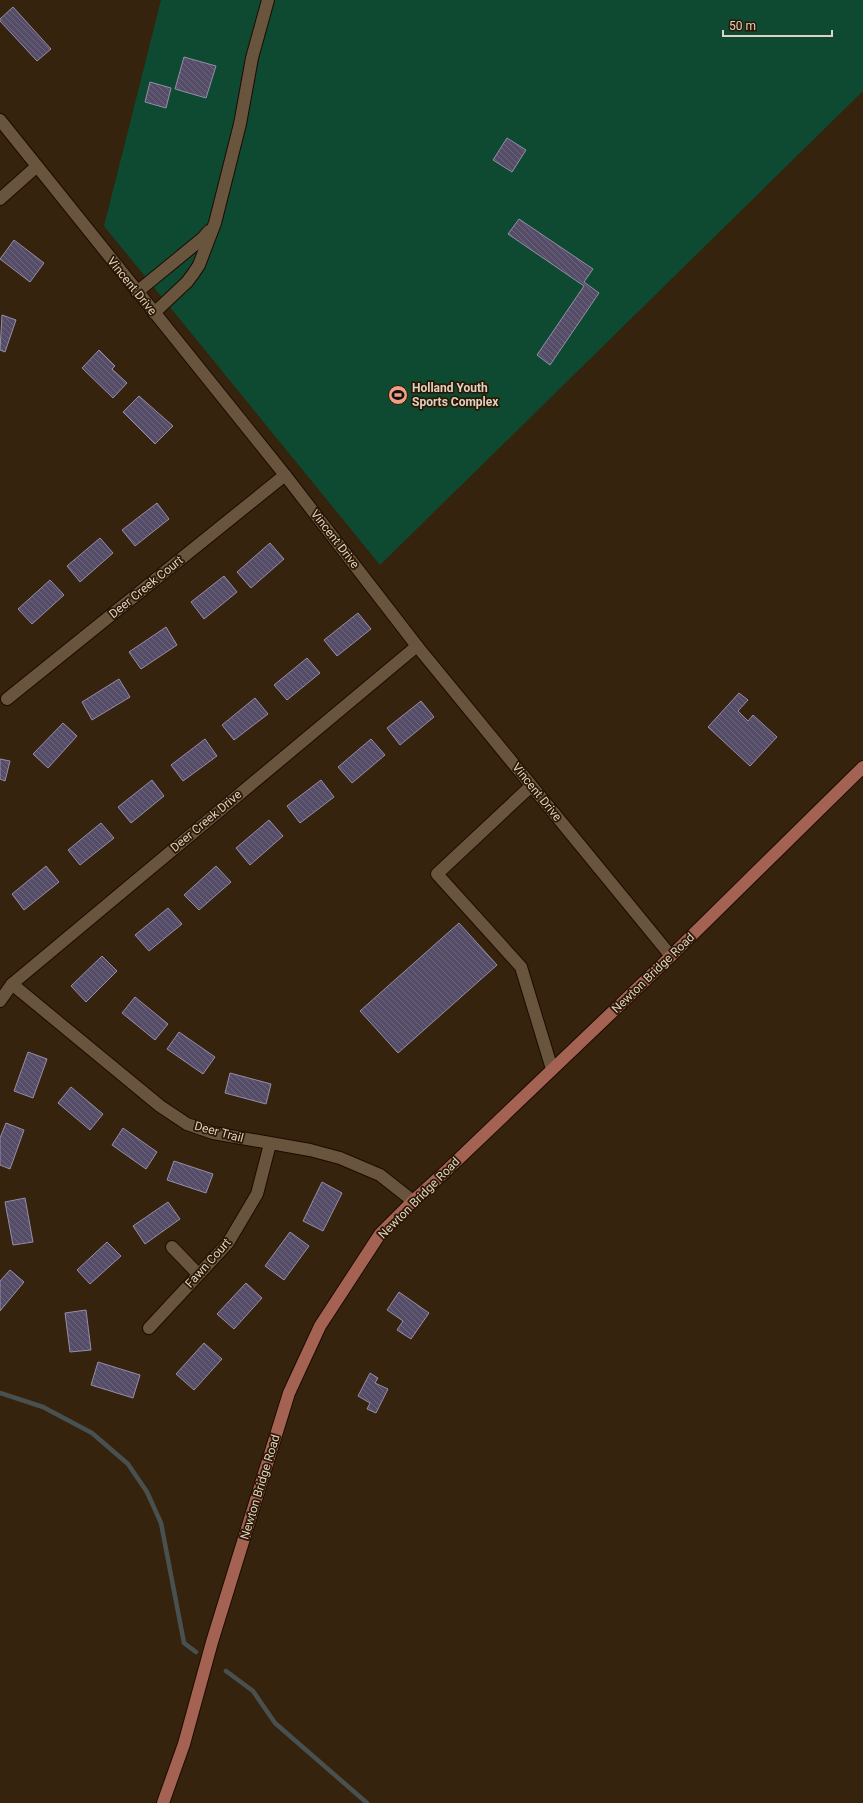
<svg xmlns="http://www.w3.org/2000/svg" width="863" height="1803" viewBox="0 0 863 1803" font-family="Roboto,sans-serif">
<defs>
<pattern id="building-back-hatch" width="6" height="6" patternUnits="userSpaceOnUse"><rect width="6" height="6" fill="#554c67"/><path d="M-1 5l2 2M0 0l6 6M5-1l2 2" fill="none" stroke="#6d657b"/></pattern>
</defs>
<rect width="100%" height="100%" fill="#36230d"/>
<path fill="#0d4a31" d="M161,0H863V91L380,565L104,226Z"/>
<g fill="none" stroke-linecap="round" stroke-linejoin="round">
<g stroke="#495150" stroke-width="4.5">
<path d="M0,1393L43,1407L92,1433L128,1464L147,1492L161,1523L184,1643L196,1652"/>
<path d="M226,1671L253,1691L275,1723L367,1803"/>
</g>
</g>
<g fill="url(#building-back-hatch)" stroke="#968daa">
<path d="M13,7L51,49L37,61L0,21V19Z"/>
<path d="M184,57L216,66L206,98L175,89Z"/>
<path d="M150,82L171,88L166,108L145,102Z"/>
<path d="M507,138L526,150L512,172L493,160Z"/>
<path d="M519,219L593,269L584,282L599,293L550,365L537,355L584,286L508,234Z"/>
<path d="M14,240L44,263L30,282L0,259Z"/>
<path d="M2,315L16,320L5,352L0,350Z"/>
<path d="M99,350L115,366L112,369L127,383L113,398L82,368Z"/>
<path d="M139,396L173,426L155,444L123,412Z"/>
<path d="M157,503L169,519L135,546L122,530Z"/>
<path d="M100,538L113,553L80,582L67,566Z"/>
<path d="M270,543L284,559L251,588L237,572Z"/>
<path d="M224,576L237,592L204,619L191,602Z"/>
<path d="M50,580L64,595L32,624L18,609Z"/>
<path d="M358,613L371,629L337,656L324,640Z"/>
<path d="M166,627L177,645L141,669L129,652Z"/>
<path d="M307,658L320,673L287,700L274,685Z"/>
<path d="M119,679L130,697L92,720L82,702Z"/>
<path d="M739,693L748,700L738,711L748,721L753,715L777,737L750,766L708,727Z"/>
<path d="M255,698L268,714L234,740L222,725Z"/>
<path d="M421,701L434,717L400,745L387,728Z"/>
<path d="M63,723L77,736L48,768L33,754Z"/>
<path d="M205,739L217,756L183,781L171,765Z"/>
<path d="M371,739L385,755L352,783L338,767Z"/>
<path d="M0,759L10,761L5,781L0,779Z"/>
<path d="M152,780L164,796L131,823L118,807Z"/>
<path d="M321,780L334,797L300,823L287,806Z"/>
<path d="M269,820L283,836L250,865L236,848Z"/>
<path d="M101,823L114,838L80,865L68,850Z"/>
<path d="M46,866L59,882L24,910L12,894Z"/>
<path d="M216,866L231,882L199,910L184,895Z"/>
<path d="M168,908L182,924L149,951L135,935Z"/>
<path d="M459,923L497,965L398,1053L360,1011Z"/>
<path d="M102,956L117,971L86,1002L71,986Z"/>
<path d="M135,997L168,1024L155,1040L122,1013Z"/>
<path d="M179,1032L215,1057L203,1074L167,1049Z"/>
<path d="M28,1052L47,1059L33,1098L14,1091Z"/>
<path d="M230,1073L271,1084L266,1104L225,1093Z"/>
<path d="M71,1087L103,1114L90,1130L58,1103Z"/>
<path d="M6,1123L24,1130L10,1169L0,1165V1138Z"/>
<path d="M123,1128L157,1152L146,1169L112,1145Z"/>
<path d="M174,1161L213,1174L206,1193L167,1180Z"/>
<path d="M322,1182L342,1193L323,1231L303,1221Z"/>
<path d="M25,1198L33,1242L13,1245L5,1202Z"/>
<path d="M168,1202L180,1219L145,1244L133,1226Z"/>
<path d="M290,1232L309,1246L284,1280L265,1266Z"/>
<path d="M107,1242L121,1256L90,1284L77,1270Z"/>
<path d="M10,1270L24,1282L0,1311V1281Z"/>
<path d="M246,1283L262,1298L234,1329L217,1314Z"/>
<path d="M399,1292L429,1313L411,1339L397,1330L403,1321L387,1310Z"/>
<path d="M86,1310L91,1350L70,1352L65,1313Z"/>
<path d="M204,1343L222,1359L194,1390L176,1374Z"/>
<path d="M98,1362L140,1375L133,1398L91,1385Z"/>
<path d="M370,1373L378,1378L375,1383L388,1389L376,1413L367,1409L370,1403L358,1396Z"/>
</g>
<g fill="none" stroke-linecap="round" stroke-linejoin="round">
<g stroke="#1c0b00" stroke-width="14">
<g id="minor">
<path d="M0,120L285,475L417,646L671,956"/>
<path d="M0,199L36,167"/>
<path d="M137,292L203,238L209,231"/>
<path d="M154,313L187,282L193,274L199,265L215,223L240,124L252,58L268,0"/>
<path d="M7,699L285,475"/>
<path d="M531,786L437,874L521,967L552,1069"/>
<path d="M12,984L160,1106L187,1124L213,1133L310,1150L340,1158L380,1175L413,1201"/>
<path d="M0,1001L12,984L417,646"/>
<path d="M172,1247L198,1274"/>
<path d="M149,1328L228,1243L257,1194L270,1144"/>
</g>
</g>
<g stroke="#1c0b00" stroke-width="14">
<path id="major" d="M163,1803L184,1744L212,1642L289,1393L320,1326L380,1234L413,1201L445,1172L671,956L863,767"/>
</g>
<use href="#minor" stroke="#69543d" stroke-width="12"/>
<use href="#major" stroke="#a46253" stroke-width="12"/>
</g>
<defs>
<g id="stadium-disc" transform="scale(1)"><circle r="9.5" fill="#f3a082" stroke="#2b1904"/><path d="M0-5a6.5 5 0 1 0 0 10a6.5 5 0 1 0 0-10ZM-3.5-1.8h7v3.6h-7Z" fill="#111"/></g>
</defs>
<g fill-rule="evenodd">
<use href="#stadium-disc" x="398" y="395"/>
</g>
<g text-anchor="middle" dominant-baseline="central" stroke-width="3.5" stroke-linejoin="round" paint-order="stroke">
<g font-size="12" fill="#dfd2c5" stroke="#2b1904">
<text transform="translate(132 286) rotate(51)">Vincent Drive</text>
<text transform="translate(335 539) rotate(52)">Vincent Drive</text>
<text transform="translate(146 587) rotate(-39)">Deer Creek Court</text>
<text transform="translate(537 792) rotate(51)">Vincent Drive</text>
<text transform="translate(206 821) rotate(-40)">Deer Creek Drive</text>
<text transform="translate(653 973) rotate(-44)">Newton Bridge Road</text>
<text transform="translate(219 1132) rotate(15)">Deer Trail</text>
<text transform="translate(419 1198) rotate(-45)">Newton Bridge Road</text>
<text transform="translate(208 1263) rotate(-48)">Fawn Court</text>
<text transform="translate(260 1487) rotate(-73)">Newton Bridge Road</text>
</g>
<g font-size="12" font-weight="bold" fill="#dfd2c5" stroke="#2b1904" text-anchor="start">
<text x="412" y="388">Holland Youth<tspan x="412" dy="14">Sports Complex</tspan></text>
</g>
</g>
<path d="M723 30v6h109v-6" fill="none" stroke="#dfd2c5" stroke-width="2"/>
<text x="729" y="30" font-size="12" fill="#dfd2c5" stroke="#2b1904" stroke-width="3" paint-order="stroke">50 m</text>
</svg>
